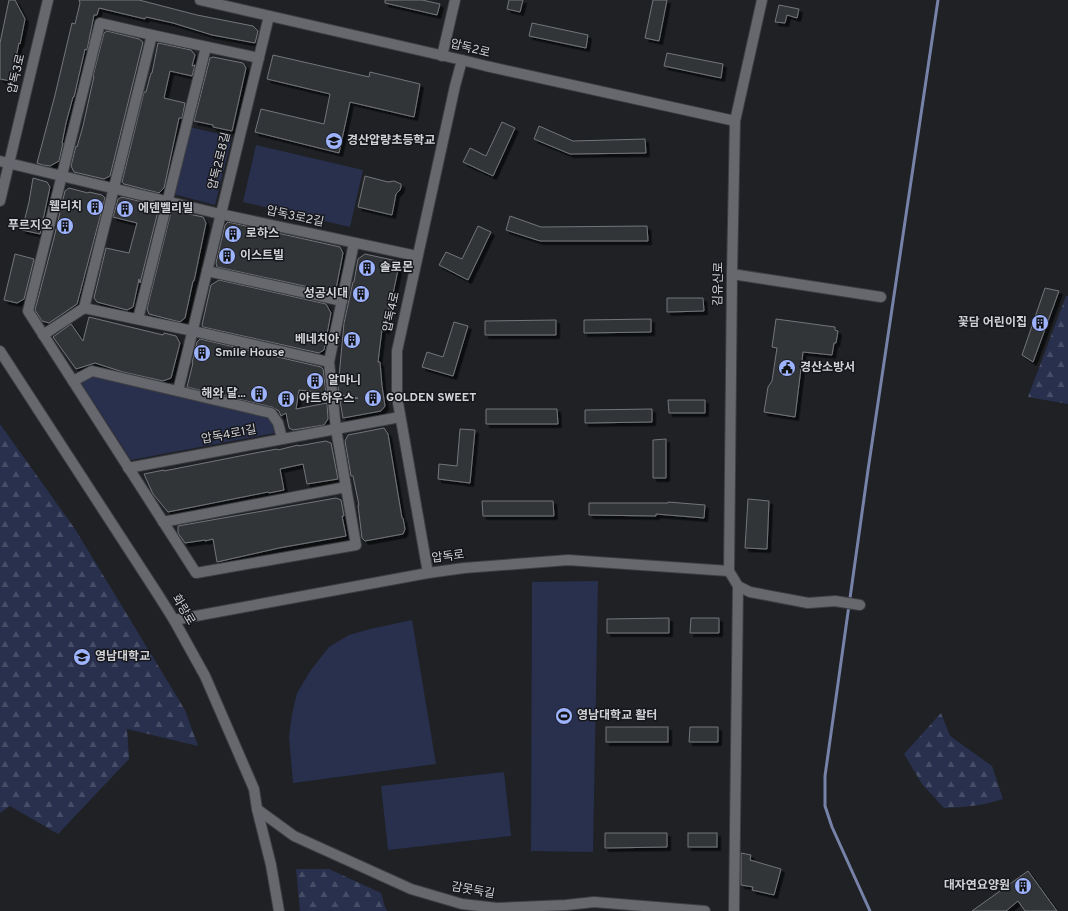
<svg xmlns="http://www.w3.org/2000/svg" width="1068" height="911" viewBox="0 0 1068 911" font-family="Overpass,'Noto Sans KR',sans-serif">
<defs>
<pattern id="forest-firs" width="22" height="20" patternUnits="userSpaceOnUse"><rect width="22" height="20" fill="#28304d"/><path d="M5 1l3.5 6h-7zM16 11l3.5 6h-7z" fill="#464d66"/></pattern>
<filter id="shadow"><feDropShadow dx="3.5" dy="3.5" stdDeviation="0" flood-color="#0009"/></filter>
</defs>
<rect width="100%" height="100%" fill="#1f2125"/>
<g fill="#28304d">
<path d="M190,127L232,137L215,205L173,194Z"/>
<path d="M256,145L363,170L350,227L243,202Z"/>
<path d="M94,375L270,417L275,433L131,460L81,383Z"/>
<path d="M598,581L593,852L531,851L532,582Z"/>
<path d="M412,620L436,764L293,783L289,737L292,714L297,693L311,670L329,647L349,635L370,629Z"/>
<path d="M504,772L511,836L388,850L381,786Z"/>
</g>
<g fill="url(#forest-firs)">
<path d="M1066,296H1068V404L1028,397Z"/>
<path d="M0,424L75,529L185,710L198,746L127,729L129,759L58,834L10,806L0,813Z"/>
<path d="M941,713L950,736L992,766L1003,799C982,806 966,807 944,808L922,784L904,754Z"/>
<path d="M296,869H329L381,893L386,910L388,911H300Z"/>
</g>
<g fill="none" stroke-linecap="round" stroke-linejoin="round">
<path stroke="#7782a8" stroke-width="3" d="M870,911L832,827L825,806V776L868,470L938,0"/>
</g>
<g fill="#323439" stroke="#73757a" filter="url(#shadow)">
<path d="M9,0H15L25,19L20,44L19,43L11,81L0,79V43Z"/>
<path d="M79,0H139L197,15L253,26L258,31L255,43L212,35L173,23L146,17L145,19L99,8L97,15H94L87,50L85,49L74,97H73L66,123L62,143H63L59,161L50,166L43,165L37,163L55,95L72,23L75,24L80,3Z"/>
<path d="M385,0H422L440,4L437,15L385,3Z"/>
<path d="M509,0H523L520,12L507,9Z"/>
<path d="M653,0H667L659,41L645,38Z"/>
<path d="M779,5L799,9L797,18L787,15L785,23L775,22Z"/>
<path d="M532,23L588,35L586,48L529,36Z"/>
<path d="M107,31L139,39L143,42L110,176L104,179L74,172L71,166L76,146L77,147L83,126L94,76H93L104,33Z"/>
<path d="M158,43L191,50L195,55L192,66L195,65L192,76L170,71L164,98L185,103L182,118H179L164,188L159,193L124,184L122,182L144,92H146L151,73H152Z"/>
<path d="M667,53L723,64L721,78L664,66Z"/>
<path d="M273,55L369,77L370,72L420,84L414,117L350,102L339,153L255,132L261,109L324,124L330,94L267,79Z"/>
<path d="M213,57L243,63L246,68L232,131L213,127V125L194,121L210,58Z"/>
<path d="M502,122L515,128L493,176L463,162L470,148L486,156Z"/>
<path d="M539,126L573,141L645,139L646,153L570,154L534,139Z"/>
<path d="M365,176L388,182L394,181L401,184V187L400,190L396,194L392,215L358,207Z"/>
<path d="M33,178L47,182L50,187L40,234L22,230L29,202Z"/>
<path d="M69,188L88,193L89,192L102,195L105,198L77,304L49,323L42,321L35,310L54,238L65,191Z"/>
<path d="M122,197L155,205L158,211L140,283L139,279L133,307L127,310L97,302L94,298L106,248L129,253L137,223L113,217L118,199Z"/>
<path d="M175,211L203,217L206,223L194,281H193L185,318L180,322L149,314L147,309L171,212Z"/>
<path d="M510,216L541,227L647,226L648,241H540L506,230Z"/>
<path d="M228,222L340,247L343,253L336,289L332,292L217,267L216,263L225,225Z"/>
<path d="M478,226L491,232L468,280L439,265L446,252L462,259Z"/>
<path d="M15,254L34,259L24,299L17,303L4,300Z"/>
<path d="M365,254L397,261L399,265L390,308H389L386,330L382,329L378,362H380L382,386L385,406L381,411L343,418L340,401L358,398L339,395L337,377H339L344,323L353,282H354L358,259Z"/>
<path d="M219,280L326,304L331,313L324,350L319,353L203,327L202,325L211,285Z"/>
<path d="M1045,288L1059,291L1033,362L1022,355Z"/>
<path d="M667,298H703L704,311L667,312Z"/>
<path d="M89,317L163,335L164,333L176,336L180,343L171,378L163,381L123,372L95,363L76,369L53,337L71,324L83,341Z"/>
<path d="M651,319V332L584,333V320Z"/>
<path d="M776,319L835,327V330L838,331L836,343H834L832,355L803,352L795,417L764,412L768,387L772,381L777,348L772,347Z"/>
<path d="M556,320V335H485V321Z"/>
<path d="M454,322L468,326L453,376L422,367L427,352L443,357Z"/>
<path d="M200,339L321,367L323,369L326,393L299,390L296,409L327,403L328,419L324,425L293,430L289,428L286,413L281,416L279,411L272,407L187,387L193,363H192L197,342Z"/>
<path d="M668,400H705V413H669Z"/>
<path d="M486,409H557L558,424H486Z"/>
<path d="M652,409V422L585,423V410Z"/>
<path d="M384,428L388,434L402,518H403L405,529L403,534L365,541L362,538L358,505H359L353,476H351L345,441L348,435Z"/>
<path d="M460,429L475,430L470,483L438,479L439,464L457,466Z"/>
<path d="M666,439V478H653V440Z"/>
<path d="M326,441L331,443L338,479L307,484L303,464L280,469L284,490L269,493L268,492L168,512L153,494L144,474L164,470V471L255,453L277,449L278,450L298,445V446Z"/>
<path d="M336,498L341,500L344,516H342L346,536L279,548L217,562L213,539L205,541V540L185,543L178,533V526Z"/>
<path d="M748,499L769,501L767,549L745,548Z"/>
<path d="M482,501H553L554,516H483Z"/>
<path d="M668,502L705,505L704,518L656,514V516L589,515V503H668Z"/>
<path d="M669,618V633H607V619Z"/>
<path d="M691,618H719V633H690Z"/>
<rect x="606" y="727" width="62" height="15"/>
<path d="M690,727H718V742H689Z"/>
<path d="M605,833H667V847L605,848Z"/>
<rect x="688" y="833" width="29" height="14"/>
<path d="M741,853L751,855L750,860L781,869L774,895L752,890L753,887L741,885Z"/>
<path d="M1028,871L1057,911H1025L1018,901L1006,911H972Z"/>
</g>
<g fill="none" stroke-linecap="round" stroke-linejoin="round">
<g stroke="#3d3e42" stroke-width="12">
<g id="minor">
<path d="M200,0L462,60L486,66L735,121"/>
<path d="M442,56L455,0"/>
<path d="M259,58L152,35L100,23L28,311L196,573L356,545L336,429L329,362L354,243"/>
<path d="M0,161L220,214L417,256"/>
<path d="M0,201L48,0"/>
<path d="M207,271L342,301"/>
<path d="M732,274L881,297"/>
<path d="M84,308L193,331L329,362"/>
<path d="M138,319L206,47"/>
<path d="M43,335L84,308L152,35"/>
<path d="M73,381L92,371L271,413L278,423L282,438"/>
<path d="M178,391L269,16"/>
<path d="M128,468L400,417"/>
<path d="M163,522L346,487"/>
<path d="M428,573L397,397V351L455,86L462,60"/>
<path d="M738,586L750,592L808,603L835,601L860,605"/>
</g>
</g>
<g stroke="#3d3e42" stroke-width="12">
<g id="tertiary">
<path d="M0,351L157,593L174,620L205,676L254,789L257,809L271,865L279,911"/>
<path d="M729,571L732,274L735,121L762,0"/>
<path d="M729,571L738,586L734,911"/>
<path d="M174,620L428,573L464,568L568,560L729,571"/>
<path d="M257,809L294,836L411,889L462,904L497,908L566,905L594,902L705,911"/>
</g>
</g>
<use href="#minor" stroke="#66686e" stroke-width="10"/>
<use href="#tertiary" stroke="#66686e" stroke-width="10"/>
</g>
<defs>
<g id="school-disc" transform="scale(0.9)"><circle r="9.5" fill="#9eb3fd" stroke="#16171c"/><path d="M0-5L7-2L0 1L-7-2ZM-4 1L0 2.5L4 1V4Q0 6-4 4Z" fill="#111"/></g>
<g id="building-disc" transform="scale(0.9)"><circle r="9.5" fill="#9eb3fd" stroke="#16171c"/><path d="M-4-6H4V6H1V3H-1V6H-4ZM-2.5-4.3h1.7v1.8h-1.7ZM.8-4.3h1.7v1.8H.8ZM-2.5-1h1.7V.8h-1.7ZM.8-1h1.7V.8H.8Z" fill="#111"/></g>
<g id="civic-disc" transform="scale(0.9)"><circle r="9.5" fill="#9eb3fd" stroke="#16171c"/><path d="M-.6-6.5H3V-4.5H.6V-3L4-1V1h2V6H-6V1h2V-1L-.6-3ZM-1.2 2.5V6h2.4V2.5Z" fill="#111"/></g>
<g id="university-disc" transform="scale(0.9)"><circle r="9.5" fill="#9eb3fd" stroke="#16171c"/><path d="M0-5L7-2L0 1L-7-2ZM-4 1L0 2.5L4 1V4Q0 6-4 4Z" fill="#111"/></g>
<g id="stadium-disc" transform="scale(0.9)"><circle r="9.5" fill="#9eb3fd" stroke="#16171c"/><path d="M0-5a6.5 5 0 1 0 0 10a6.5 5 0 1 0 0-10ZM-3.5-1.8h7v3.6h-7Z" fill="#111"/></g>
</defs>
<g fill-rule="evenodd">
<use href="#school-disc" x="334" y="141"/>
<use href="#building-disc" x="95" y="207"/>
<use href="#building-disc" x="125" y="209"/>
<use href="#building-disc" x="65" y="226"/>
<use href="#building-disc" x="233" y="234"/>
<use href="#building-disc" x="227" y="256"/>
<use href="#building-disc" x="367" y="268"/>
<use href="#building-disc" x="361" y="294"/>
<use href="#building-disc" x="1040" y="323"/>
<use href="#building-disc" x="352" y="340"/>
<use href="#building-disc" x="202" y="353"/>
<use href="#civic-disc" x="787" y="368"/>
<use href="#building-disc" x="315" y="381"/>
<use href="#building-disc" x="259" y="394"/>
<use href="#building-disc" x="373" y="398"/>
<use href="#building-disc" x="286" y="399"/>
<use href="#university-disc" x="82" y="657"/>
<use href="#stadium-disc" x="564" y="716"/>
<use href="#building-disc" x="1023" y="886"/>
</g>
<g text-anchor="middle" dominant-baseline="central" stroke-width="3" stroke-linejoin="round" paint-order="stroke">
<g font-size="12" fill="#d1d2d5" stroke="#16171c">
<text transform="translate(470 49) rotate(14)">압독2로</text>
<text transform="translate(17 74) rotate(-77)">압독3로</text>
<text transform="translate(220 161) rotate(-76)">압독2로8길</text>
<text transform="translate(295 217) rotate(12)">압독3로2길</text>
<text transform="translate(719 284) rotate(-89)">김유신로</text>
<text transform="translate(392 312) rotate(-78)">압독4로</text>
<text transform="translate(229 435) rotate(-11)">압독4로1길</text>
<text transform="translate(448 557) rotate(-7)">압독로</text>
<text transform="translate(183 610) rotate(59)">화랑로</text>
<text transform="translate(473 891) rotate(10)">감못둑길</text>
</g>
<g font-size="12" font-weight="bold" fill="#d1d2d5" stroke="#16171c" text-anchor="start">
<text x="347" y="141">경산압량초등학교</text>
<text x="82" y="207" text-anchor="end">웰리치</text>
<text x="138" y="209">에덴벨리빌</text>
<text x="52" y="226" text-anchor="end">푸르지오</text>
<text x="246" y="234">로하스</text>
<text x="240" y="256">이스트빌</text>
<text x="380" y="268">솔로몬</text>
<text x="348" y="294" text-anchor="end">성공시대</text>
<text x="1027" y="323" text-anchor="end">꽃담 어린이집</text>
<text x="339" y="340" text-anchor="end">베네치아</text>
<text x="215" y="353">Smile House</text>
<text x="800" y="368">경산소방서</text>
<text x="328" y="381">알마니</text>
<text x="246" y="394" text-anchor="end">해와 달...</text>
<text x="386" y="398">GOLDEN SWEET</text>
<text x="299" y="399">아트하우스</text>
<text x="95" y="657">영남대학교</text>
<text x="577" y="716">영남대학교 활터</text>
<text x="1010" y="886" text-anchor="end">대자연요양원</text>
</g>
</g>
</svg>
